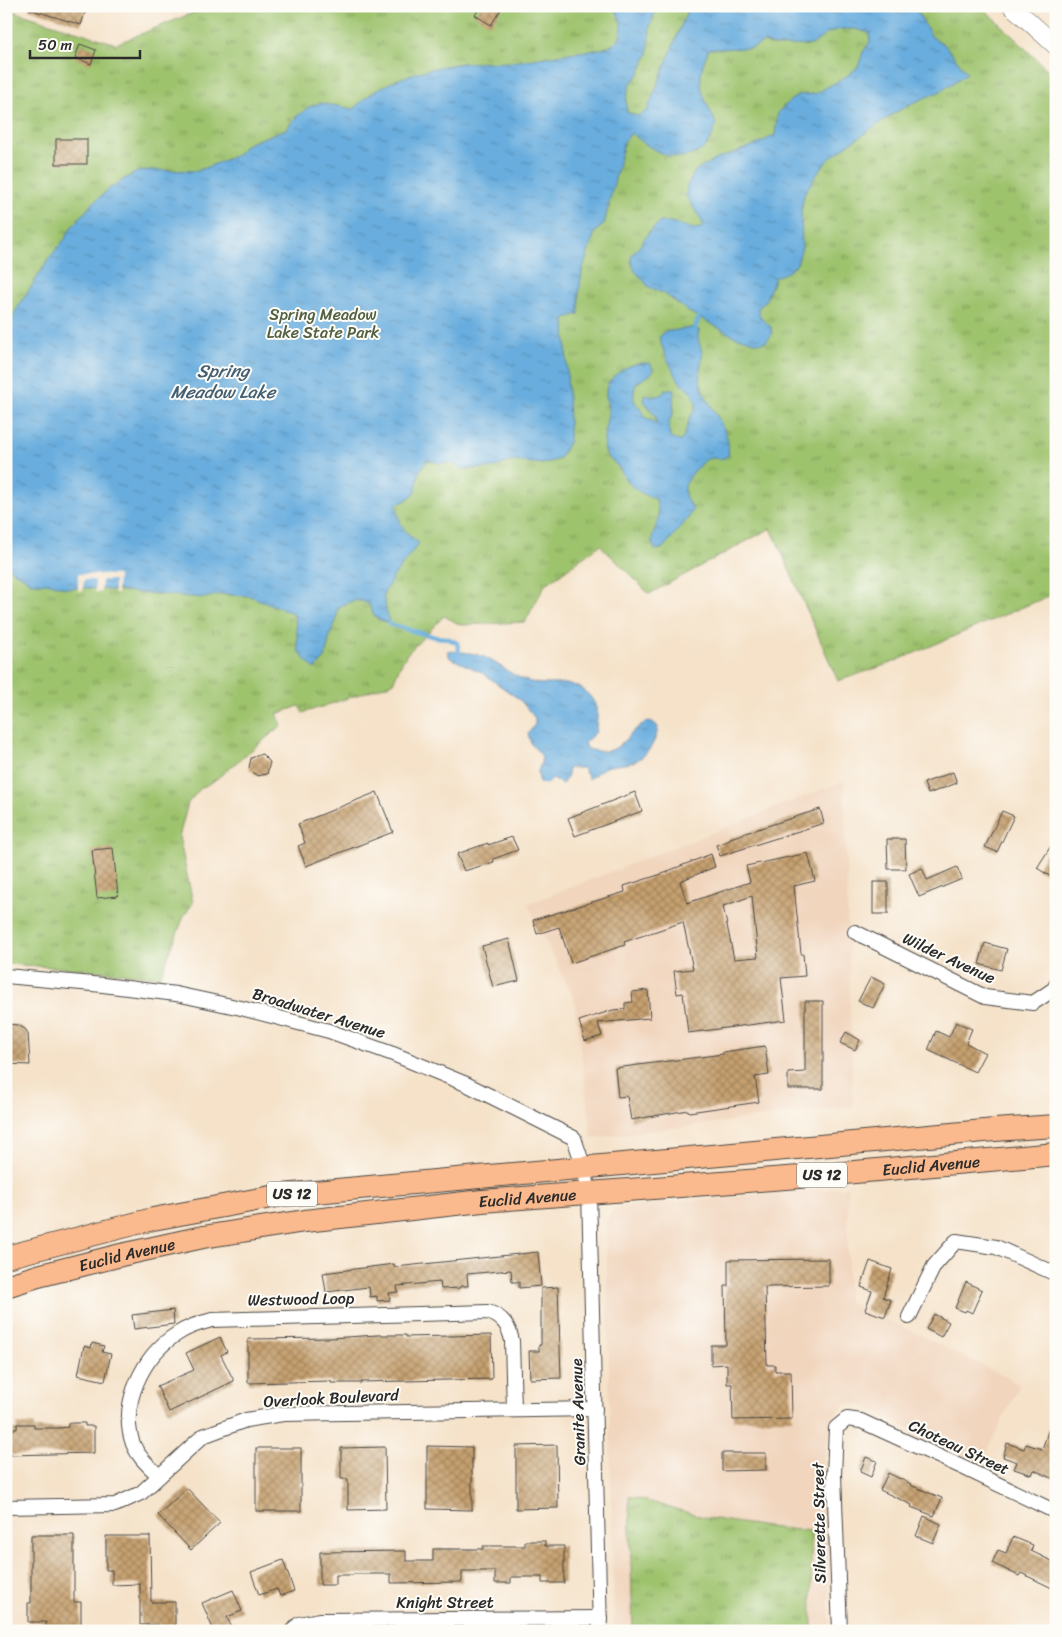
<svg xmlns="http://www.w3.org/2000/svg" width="1062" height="1637" viewBox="0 0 1062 1637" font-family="Sriracha,sans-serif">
<defs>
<pattern id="park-tufts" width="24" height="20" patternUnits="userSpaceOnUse" patternTransform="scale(1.25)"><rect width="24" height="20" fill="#9ec36d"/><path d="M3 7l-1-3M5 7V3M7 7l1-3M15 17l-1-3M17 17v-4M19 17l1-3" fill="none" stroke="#819f5a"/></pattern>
<pattern id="water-ripples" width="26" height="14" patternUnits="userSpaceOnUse" patternTransform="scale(1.25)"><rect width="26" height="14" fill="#69adde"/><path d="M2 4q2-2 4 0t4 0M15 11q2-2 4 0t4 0" fill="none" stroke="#578db4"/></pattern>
<pattern id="building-cross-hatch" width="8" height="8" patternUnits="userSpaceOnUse" patternTransform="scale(1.25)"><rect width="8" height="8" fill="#c6a06f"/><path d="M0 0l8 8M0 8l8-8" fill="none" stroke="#a1835b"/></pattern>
</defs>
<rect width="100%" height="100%" fill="#fdfcf7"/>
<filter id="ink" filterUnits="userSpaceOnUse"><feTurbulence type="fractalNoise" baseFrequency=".02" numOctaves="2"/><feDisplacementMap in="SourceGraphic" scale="10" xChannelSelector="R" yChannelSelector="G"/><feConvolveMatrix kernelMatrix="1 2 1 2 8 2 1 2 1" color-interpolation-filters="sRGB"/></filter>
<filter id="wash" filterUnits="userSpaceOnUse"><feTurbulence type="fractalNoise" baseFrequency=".0096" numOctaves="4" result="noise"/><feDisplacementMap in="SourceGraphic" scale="20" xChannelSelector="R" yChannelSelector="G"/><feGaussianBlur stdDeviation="1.12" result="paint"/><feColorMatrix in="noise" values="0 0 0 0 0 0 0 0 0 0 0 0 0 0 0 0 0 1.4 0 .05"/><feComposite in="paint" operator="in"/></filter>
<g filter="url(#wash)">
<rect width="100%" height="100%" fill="#f5e2c9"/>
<g fill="#f1d5bd">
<path d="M844,781L853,1106L592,1138L574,999L528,904Z"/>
<path d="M848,1187V1301L861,1309L920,1335L1020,1384L981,1464L860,1404H846L838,1411L833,1421L826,1441L824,1456L830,1631H614L606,1221L612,1211L619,1207Z"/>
</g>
<g fill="url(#park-tufts)" stroke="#64774c">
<path d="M210,6H981L1056,78V593L891,663L838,681L771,528L649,594L600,545L545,585L525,622L461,625L444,616L407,654L401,664L393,683L303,713L299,706L277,714L282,725L215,780L200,789L188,803L179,837L193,903L184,916L160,977L67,968L6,964V9L116,44Z"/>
<path d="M629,1496L708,1518L767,1527L811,1531L812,1631H633Z"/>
</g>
<g fill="url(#water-ripples)" stroke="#4a6c84">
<path d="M612,6H657L650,26L648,54L639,74L630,84L626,100L627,112L637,116L647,111L689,6H914L932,37L945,45L967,73L941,91L910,104L890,116L842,149L828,160L819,171L804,194L801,212L802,247L797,264L788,272L775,277L765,302L758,308L760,317L771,327L772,334L766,342L758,343L734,336L689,312L665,294L649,287L635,271L631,261L632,254L639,247L649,232L660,222H671L694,229L704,227L701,219L686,196L687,186L695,171L717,159L758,144L775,135L778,112L790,101L798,95L815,94L847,76L858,67L863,52L870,42L869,33L855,29H840L828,33L812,45L776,46L764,42L752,48L709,49C693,83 703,94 716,124C712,138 708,149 694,154C669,164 649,147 631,133L624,142L604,224L595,232L582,271L579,292V314L565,318L569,423V442L559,459L543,464L512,461L493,468L462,469L452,463H440L427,460L419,472L416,492L405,501L396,504C400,526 402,530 419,543L393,577L383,595L389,624L375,617L368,603L355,600L338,607L336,621L330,635L325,658L315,669L306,661L298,650L296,624L293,613L250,596L221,594L204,598L87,588H67L50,583H32L6,566V330L10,325L15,312L50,257L65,239L70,229L94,202L109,189L126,178L137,172L150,170L198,171L237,155L247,144L286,129L296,117L309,107L320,103L354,109C377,81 429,67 464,63C480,62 495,63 510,62C531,60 550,56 570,53C582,51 601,51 612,45C627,37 622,16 612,6Z"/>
<path d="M691,328L699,330C696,338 700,344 702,352C703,362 698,370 700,380C705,407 733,427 728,456C717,462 716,456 708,459C704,460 699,465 696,469C684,483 679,492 693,508L689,517L662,549L655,550C648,538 656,531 658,519C659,513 657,505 656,499C645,496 635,490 627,481C623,476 621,469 617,465C612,460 607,459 605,451C602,439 606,425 608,413C609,406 605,398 606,390C609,374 635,359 651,364L653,370L650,375L636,383C629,408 639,400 644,417L657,423L656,417L644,401V394L652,397L661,395L666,389H674L673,413L669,422L670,438L675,440L681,441C686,434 686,428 689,420C691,413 697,411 696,403C695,392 683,387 678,379C670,366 663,351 659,337L664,332Z"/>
<path d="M447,651C460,652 472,652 484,657C501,665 517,680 535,683C552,686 574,679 587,693C600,706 597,716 596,732L584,743L586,748C595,752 609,753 617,747C628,740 646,710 658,727C656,742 648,756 633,762C625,765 615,764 606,767C600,769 595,775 589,779L583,768H568V776L562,784L553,779L546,784L539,783L538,771L541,763L542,756L531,744L528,734L535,724V718L520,700L481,672L450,658Z"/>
</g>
<path fill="#f5e2c9" d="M78,574L118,575L117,594H114V580H102L101,592H95V580H84L83,591H78Z"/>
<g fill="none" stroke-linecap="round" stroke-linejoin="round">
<g stroke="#69adde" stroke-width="4.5">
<path d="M695,328L699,317"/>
<path d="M389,624L435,637L447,638L457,643L459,651"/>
</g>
</g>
<g id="blocks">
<g fill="url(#building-cross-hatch)" fill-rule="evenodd">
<path d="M29,6H87L81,25L29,9Z"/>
<path d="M481,6H503L491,25L475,15Z"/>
<path d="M80,44L96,50L91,64L75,58Z"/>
<rect x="56" y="139" width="31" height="25"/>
<path d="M262,754L270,762L267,774L257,776L249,768L251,758Z"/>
<path d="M953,772L957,783L928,794L924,783Z"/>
<path d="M377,792L393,832L306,866L298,846L305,843L298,824Z"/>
<path d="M635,792L642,811L575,836L568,818Z"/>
<path d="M820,809L824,823L720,856L716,845L730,840V838Z"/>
<path d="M1002,811L1014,816L997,852L985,847Z"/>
<path d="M512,837L518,850L493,859L494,862L464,871L457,854L488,843V845Z"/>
<path d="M1056,838V880L1037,868Z"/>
<path d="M887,839H905L906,869H888Z"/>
<path d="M113,848L118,896L97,898L92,850Z"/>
<path d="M808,853L815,881L794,886L801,954H803L805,976L781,978L786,1020L688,1033L683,993L677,994L674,971L693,969L683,922L624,942L625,945L571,963L559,927L537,934L533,920L625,892L624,886L668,872V871L711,854L715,867L680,881L687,903L750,882L746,866ZM752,896L758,957L734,959L723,906Z"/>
<path d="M957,867L962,879L919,897L909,874L922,868L927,880Z"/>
<rect x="873" y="882" width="15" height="32"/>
<path d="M509,939L519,981L493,987L482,946Z"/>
<path d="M985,943L1007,949L1001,970L979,964Z"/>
<path d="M871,977L885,984L873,1008L858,1001Z"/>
<path d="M648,990L650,1018L598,1023L602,1036L585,1041L579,1021L613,1010L625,1009V1003L633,1002L632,992Z"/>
<path d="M805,1001H823V1089H788V1073L805,1072Z"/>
<path d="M956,1022L972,1029L966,1043L985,1053L975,1072L928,1050L936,1031L949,1037Z"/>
<path d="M6,1024L18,1025L25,1029L28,1033L30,1065L6,1064Z"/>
<path d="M846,1032L860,1040L855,1050L840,1043Z"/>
<path d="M765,1046L769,1075L755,1077L759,1102L689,1112L688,1110L631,1120L627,1096L618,1097L615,1068L723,1054V1052Z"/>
<path d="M538,1252L541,1286L519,1288V1282H512L511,1270L467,1274L468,1286H460V1288L441,1289L440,1282L397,1286L398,1292L389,1293L390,1300L377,1301V1296L370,1297L369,1287L326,1292L323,1273L394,1264L395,1267Z"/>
<path d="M829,1259V1286L765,1287L767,1365H775V1371H791L792,1419L733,1420L732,1384H727V1364L711,1365V1345H726L725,1286H728V1260Z"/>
<path d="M870,1261L892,1269L883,1297L891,1300L885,1317L865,1310L872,1291L861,1287Z"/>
<path d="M966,1282L982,1290L972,1313L966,1310L965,1312L955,1308Z"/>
<path d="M558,1287L561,1378L530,1379L529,1351H539V1345H541V1288Z"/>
<path d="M173,1310L174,1324L134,1329L132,1315Z"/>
<path d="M934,1314L949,1322L941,1337L926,1329Z"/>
<path d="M377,1335H406V1337L491,1335L492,1379L361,1382V1383H331V1381L248,1383V1339L331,1338Z"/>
<path d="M220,1337L227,1352L221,1355L234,1381L169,1412L157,1386L194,1370L186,1353Z"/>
<path d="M92,1343L104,1346L102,1352L111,1354L105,1381L78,1375L84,1346L91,1348Z"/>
<path d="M1054,1414L1056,1415V1480L1034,1470L1032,1475L1014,1469L1017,1462L1003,1457L1007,1443L1024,1449L1026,1444L1042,1449Z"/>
<path d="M68,1423H85V1426H94V1453L9,1455V1429H17V1424H34V1428H60L68,1427Z"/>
<path d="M557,1445L558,1508L516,1509V1446Z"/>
<path d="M427,1446L472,1447V1510L427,1509Z"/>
<path d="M385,1447L386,1509L348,1510V1479H341V1448Z"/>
<rect x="256" y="1448" width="45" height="63"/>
<path d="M722,1453H766V1470L722,1471Z"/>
<path d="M866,1457L877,1461L871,1477L860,1472Z"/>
<path d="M888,1473L911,1484L910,1485L942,1498L934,1516L911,1507L912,1505L880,1490Z"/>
<path d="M187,1488L220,1523L191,1550L158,1515Z"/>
<path d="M924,1516L941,1524L933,1543L916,1536Z"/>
<path d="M31,1535H74V1602H81V1631H46V1622H28V1603H31Z"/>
<path d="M106,1536H150L151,1602H175V1631H159V1625H140V1584L112,1585V1570H106Z"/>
<path d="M1013,1537L1033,1545L1031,1551L1056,1563V1581L1052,1588L1021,1573L1019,1576L992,1563L998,1550L1006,1553Z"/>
<path d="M525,1541H545V1546H564V1583H542V1577H511V1583H495V1571H462V1582L391,1583V1574H353V1575H336V1585H320V1552L406,1551V1561H433V1549H483V1546H525Z"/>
<path d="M283,1560L294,1591L280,1596L277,1589L259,1595L251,1572Z"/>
<path d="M233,1590L242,1611L227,1617L231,1626L221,1631H214L202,1603Z"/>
</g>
</g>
</g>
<g filter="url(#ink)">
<use href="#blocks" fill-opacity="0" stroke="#494643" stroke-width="1"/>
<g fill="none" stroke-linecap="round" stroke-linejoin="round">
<g stroke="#494643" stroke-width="16">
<g id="minor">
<path d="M855,932L985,997L1033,1003L1054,989L1056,985"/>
<path d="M6,976L103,985L176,994L241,1008L329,1031L393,1054L466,1084L574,1138L584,1168L589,1192L600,1631"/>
<path d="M909,1317L934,1266L956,1241L996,1247L1056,1274"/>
<path d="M159,1476C149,1466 138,1457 133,1444C119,1404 143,1355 177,1334C187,1327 200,1323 212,1320L488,1312C503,1317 509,1326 512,1341L514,1410"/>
<path d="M6,1507L115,1505L141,1493L203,1436L246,1420L283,1414L595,1409"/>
<path d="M293,1631L299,1624L320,1620L600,1618"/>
<path d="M840,1631L834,1475L836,1428L847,1419L861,1421L964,1468L1056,1512"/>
</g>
</g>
<g stroke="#494643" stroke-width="19">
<path id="tertiary" d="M1012,6L1056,46"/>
</g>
<g stroke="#494643" stroke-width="24">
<g id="trunk">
<path d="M6,1257L153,1219L282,1195L995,1130L1056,1126"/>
<path id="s1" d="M6,1286L38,1276L121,1255L203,1237L305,1221L482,1201L799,1177L1056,1154"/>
</g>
</g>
<use href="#minor" stroke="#fff" stroke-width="14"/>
<use href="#tertiary" stroke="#fff" stroke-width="18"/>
<use href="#trunk" stroke="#fbba8d" stroke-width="22"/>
</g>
</g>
<g text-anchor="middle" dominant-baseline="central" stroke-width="4" stroke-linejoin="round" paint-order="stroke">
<g fill="#fdfcf7" stroke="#6a6a68" stroke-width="1">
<rect x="797" y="1162.5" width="50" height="25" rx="4"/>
<rect x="267" y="1181.5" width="50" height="25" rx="4"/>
</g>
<g font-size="15" font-weight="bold" fill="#2b2b2b">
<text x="822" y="1175">US 12</text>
<text x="292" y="1194">US 12</text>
</g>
<g font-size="16" fill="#536042" stroke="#fdfcf7">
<text x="323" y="314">Spring Meadow<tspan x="323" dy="18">Lake State Park</tspan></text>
</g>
<g font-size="16" fill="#2b2b2b" stroke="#fdfcf7">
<text transform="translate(949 958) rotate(25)">Wilder Avenue</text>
<text transform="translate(319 1013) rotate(17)">Broadwater Avenue</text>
<text stroke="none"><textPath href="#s1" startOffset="935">Euclid Avenue</textPath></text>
<text stroke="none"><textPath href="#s1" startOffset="530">Euclid Avenue</textPath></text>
<text stroke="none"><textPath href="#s1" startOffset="125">Euclid Avenue</textPath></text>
<text transform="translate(301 1299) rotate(-1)">Westwood Loop</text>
<text transform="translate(331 1398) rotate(-3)">Overlook Boulevard</text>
<text transform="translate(578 1412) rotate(-92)">Granite Avenue</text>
<text transform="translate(959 1447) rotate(25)">Choteau Street</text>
<text transform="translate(819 1523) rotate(-91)">Silverette Street</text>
<text x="445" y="1602">Knight Street</text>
</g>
<g font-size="18" font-style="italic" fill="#445f73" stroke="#fdfcf7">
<text x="223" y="371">Spring<tspan x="223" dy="21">Meadow Lake</tspan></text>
</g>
</g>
<rect width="1062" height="1637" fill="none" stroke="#fdfcf7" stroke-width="25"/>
<path d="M30 50v8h110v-8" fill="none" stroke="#2b2b2b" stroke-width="2.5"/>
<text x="38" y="50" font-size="15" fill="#2b2b2b" stroke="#fdfcf7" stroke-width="4" paint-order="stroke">50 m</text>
</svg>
